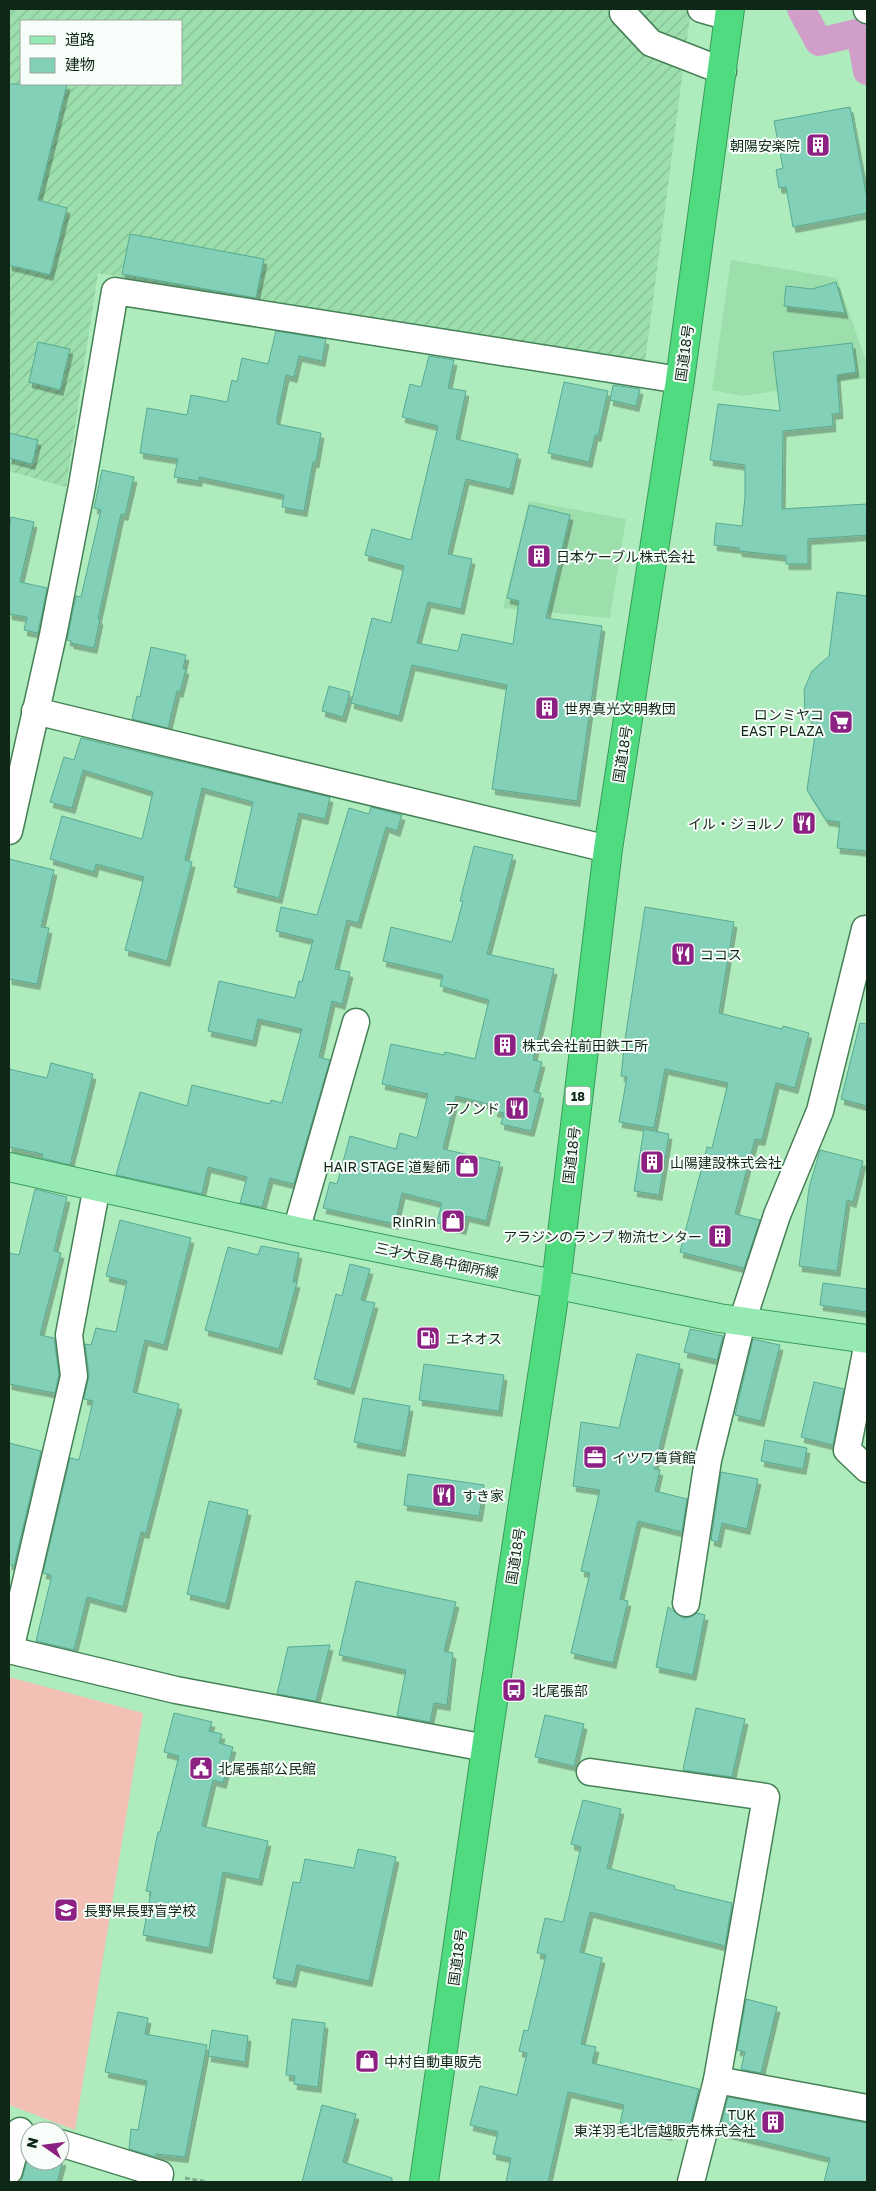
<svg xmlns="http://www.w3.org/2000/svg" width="876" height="2191" viewBox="0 0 876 2191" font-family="'Golos Text','Noto Sans JP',sans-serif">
<defs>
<pattern id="industrial-furrows" width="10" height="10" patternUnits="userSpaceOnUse" patternTransform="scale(1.25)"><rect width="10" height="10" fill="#9cdfad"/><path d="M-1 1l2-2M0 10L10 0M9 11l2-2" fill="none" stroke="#85bf94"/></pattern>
<filter id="shadow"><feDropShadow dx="3" dy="5.5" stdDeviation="0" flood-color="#0004"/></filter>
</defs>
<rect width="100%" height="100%" fill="#aeecbd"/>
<g fill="#9cdfad">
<path d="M731,260L837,278L867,364V378L742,396L712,390Z"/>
<path d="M529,501L626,519L610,618L503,608Z"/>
</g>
<path fill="url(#industrial-furrows)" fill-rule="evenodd" d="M9,9H691L645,362L98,273L66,487L9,471ZM21,21H181V84H21Z"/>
<path fill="#f2c0b5" d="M9,1677L143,1713L75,2130L9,2105Z"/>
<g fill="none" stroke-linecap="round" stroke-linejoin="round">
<path stroke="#d19dc9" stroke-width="28" d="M801,9L819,42L860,32L867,71"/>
</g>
<g fill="#83d0b8" stroke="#57aa91" filter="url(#shadow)">
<path d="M9,84H67L38,200L67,208L50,275L9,265Z"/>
<path d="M850,107L867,198V213L793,227L786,187L779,188L776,170L783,168L774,121Z"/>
<path d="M130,234L264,259L256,298L122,274Z"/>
<path d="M836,282L845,313L784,306L786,286L812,289Z"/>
<path d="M276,331L326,339L322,361L299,356L294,377L286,375L277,418V424L321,433L316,462H313L304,511L282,507L284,495L199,477V481L174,477L178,459L140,453L147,408L187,415L191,395L227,402L232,380L237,382L242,358L268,364Z"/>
<path d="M38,342L70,349L60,390L29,382Z"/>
<path d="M852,343L856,372L837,375L840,413L832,414L833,426L783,431L782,509L867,504V535L808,539V564H786V556L739,551V548L714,545L716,523L742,526L745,497V465L710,460L718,404L780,411L773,352Z"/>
<path d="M429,356L454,360L448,388L466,391L456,439L518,454L510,489L466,479L448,554L472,559L461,609L428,602L417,643L458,651L462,634L513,644L519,601L507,598L529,505L570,515L546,618L602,626L577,801L492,789L507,685L412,665L399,716L351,703L372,618L391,623L404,566L365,555L372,529L411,540L438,426L402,417L410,384L421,387Z"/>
<path d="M564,382L608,391L598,436L595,435L589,462L548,453Z"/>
<path d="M613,385L640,389L636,406L610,400Z"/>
<path d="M9,433L38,440L32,464L9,458Z"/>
<path d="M102,470L134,477L125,515L121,514L98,619H100L94,648L71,643V641L67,640L76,596L81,597L101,510L94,508Z"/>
<path d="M11,517L34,522L20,582L47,588L38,633L24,630L27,617L9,614V529Z"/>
<path d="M837,592L867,596V851L837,848L840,822L826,820L807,790L816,728L805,712L804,690L812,671L829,656Z"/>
<path d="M151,647L186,655L183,668L186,669L180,692L177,691L168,728L132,719L137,696L140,697Z"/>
<path d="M329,686L350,692L343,717L322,711Z"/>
<path d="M81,738L330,797L325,819L299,813L279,898L234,887L253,802L202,788L185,860L192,862L167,961L125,950L144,877L96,864L94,872L50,859L62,816L142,839L153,792L83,770L72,808L50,802L64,757L74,760Z"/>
<path d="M371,807L402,815L397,831L386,827L358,923L347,920L335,969L350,972L342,1004L332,1001L319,1057L330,1060L294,1184L270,1178L262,1207L240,1203L247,1177L208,1167L202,1194L116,1175L140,1092L187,1106L192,1085L270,1104L271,1100L282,1103L302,1029L258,1019L253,1041L208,1031L219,981L295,998L299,981L302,982L313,940L276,931L281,907L317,915L349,808L369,814Z"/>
<path d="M474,846L513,855L487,954L554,969L533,1060L542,1062L534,1092L541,1093L531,1131L501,1124L504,1113L494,1111L496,1106L456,1096L443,1149L500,1162L486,1221L466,1216L463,1229L437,1223L442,1203L402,1193L395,1224L323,1208L330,1182L337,1184L350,1136L396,1149L400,1133L417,1138L428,1094L382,1084L391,1044L444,1055L445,1052L475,1059L489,1000L440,986L443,975L383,961L391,927L452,942L463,901H460Z"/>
<path d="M9,859L54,870L41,927L49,928L37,984L9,979Z"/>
<path d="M645,907L734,922L719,1013L782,1029L783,1026L809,1033L795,1088L776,1083L762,1140L755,1139L735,1214L760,1220L744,1268L680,1252L707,1147L712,1148L728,1083L665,1069L654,1128L619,1122L627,1077L621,1076L625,1040Z"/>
<path d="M860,1023L867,1024V1106L841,1099Z"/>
<path d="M51,1063L93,1074L70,1165L42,1158L43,1154L9,1147V1069L47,1078Z"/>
<path d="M644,1129L669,1134L659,1195L634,1191Z"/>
<path d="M820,1150L863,1161L853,1202L847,1200L837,1271L799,1266L809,1188Z"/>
<path d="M35,1189L67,1197L54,1251L61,1253L40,1335L54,1338L59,1375L55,1393L9,1384V1253L19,1255Z"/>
<path d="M120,1220L191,1238L164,1345L145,1340L133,1392L179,1404L146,1533L141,1532L123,1607L87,1597L74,1650L36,1641L51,1579V1575L43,1573L70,1458L79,1460L93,1401L84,1399L89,1375L85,1344L91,1345L96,1328L116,1332L127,1281L106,1276Z"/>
<path d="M261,1246L299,1253L293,1282H297L279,1349L205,1330L228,1247L258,1255Z"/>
<path d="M350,1264L370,1269L361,1300L375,1303L351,1389L314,1379L336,1294L342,1296Z"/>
<path d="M823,1283L867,1289V1312L820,1305Z"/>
<path d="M690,1329L723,1336L717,1360L684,1352Z"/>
<path d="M753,1339L780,1345L761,1421L735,1415Z"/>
<path d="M637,1354L680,1364L654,1469L660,1470L655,1491L687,1499L682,1532L638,1521L620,1599L628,1601L613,1663L571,1653L590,1573L581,1571L600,1490L573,1486L581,1422L619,1428Z"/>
<path d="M424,1364L504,1375L499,1411L419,1400Z"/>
<path d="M814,1382L844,1389L833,1445L801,1437Z"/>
<path d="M363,1398L410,1406L402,1451L354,1442Z"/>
<path d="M765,1440L807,1448L803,1469L761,1461Z"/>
<path d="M9,1443L41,1451L14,1566L9,1564Z"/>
<path d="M721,1472L758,1479L747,1529L722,1523L718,1542L711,1540Z"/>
<path d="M408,1474L484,1485L479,1516L404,1505Z"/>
<path d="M209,1501L248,1510L226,1604L187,1594Z"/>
<path d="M356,1581L456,1602L444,1651L453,1653L447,1705L434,1703L430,1722L397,1716L406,1670L339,1655Z"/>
<path d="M668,1607L683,1618L691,1617L697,1613L705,1615L693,1675L656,1667Z"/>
<path d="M330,1645L316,1701L277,1694L288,1647Z"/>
<path d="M696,1708L745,1719L732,1777L683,1770Z"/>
<path d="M174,1713L212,1722L209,1731L222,1734L219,1743L233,1747L223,1783L213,1780L202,1826L268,1841L259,1880L223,1872L209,1948L143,1935L151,1892L146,1891L158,1832H160L179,1756L164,1752Z"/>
<path d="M545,1715L584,1724L574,1766L535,1757Z"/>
<path d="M583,1800L621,1809L607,1868L675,1886L674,1889L732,1903L725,1946L590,1912L580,1952L602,1958L581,2044L596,2047L592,2063L699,2089L689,2129L671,2125L669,2135L620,2123L624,2105L568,2092L548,2182H506L511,2158L493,2154L498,2132L470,2125L480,2086L517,2095L527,2053L519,2051L524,2030L528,2031L546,1955L537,1953L545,1918L563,1922L581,1847L571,1844Z"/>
<path d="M358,1849L396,1857L369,1981L297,1965L293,1982L273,1978L293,1882L300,1883L305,1859L354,1868Z"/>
<path d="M746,1999L777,2007L761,2073L741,2069L745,2052L737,2050Z"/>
<path d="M118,2012L148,2018L145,2034L207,2045L185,2157L156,2154V2157L129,2149L131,2129L138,2130L147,2081L105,2072Z"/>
<path d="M292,2019L325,2023L318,2087L294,2084L295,2076L286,2075Z"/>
<path d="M212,2030L248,2036L245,2062L208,2056Z"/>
<path d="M728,2097L867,2123V2182H824L830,2158L719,2131Z"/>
<path d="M322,2105L356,2114L343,2162L392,2178V2182H302Z"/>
<path d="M30,2151V2161L63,2160L57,2182H21Z"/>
</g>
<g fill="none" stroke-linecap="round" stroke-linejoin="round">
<g stroke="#458056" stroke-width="29">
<g id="minor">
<path d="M701,9L729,17"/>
<path d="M867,9V10"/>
<path d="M623,13L651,43L723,71"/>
<path d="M35,711L608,849"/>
<path d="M9,831L53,635L82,486L115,291L680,380"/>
<path d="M296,1231L356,1022"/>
<path d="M867,1347L847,1450L867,1469"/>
<path d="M686,1603L708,1460L742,1322L777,1215L820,1111L865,929"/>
<path d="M9,1650L176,1690L486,1748"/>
<path d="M10,1650L74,1376L69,1335L97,1186"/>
<path d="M590,1772L766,1797L717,2080"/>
<path d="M60,2143L160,2174L158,2182"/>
<path d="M9,2171L20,2131"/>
<path d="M691,2182L717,2080L867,2108"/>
</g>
</g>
<g stroke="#399c5c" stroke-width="30">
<path id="major" d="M9,1167L296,1231L719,1318L867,1339"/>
</g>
<g stroke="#399c5c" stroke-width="30">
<path id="highway" d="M424,2182L486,1748L556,1284L608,849L680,380L730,9"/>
</g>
<path stroke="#7daf8a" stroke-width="3" stroke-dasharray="5 2.5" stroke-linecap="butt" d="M185,2178L208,2182"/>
<use href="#minor" stroke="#fff" stroke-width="26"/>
<use href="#major" stroke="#96e9b3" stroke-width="28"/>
<use href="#highway" stroke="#50db81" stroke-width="28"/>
</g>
<defs>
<g id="building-square" transform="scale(1.25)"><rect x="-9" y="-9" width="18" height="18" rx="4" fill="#8c2083" stroke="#f7fdf9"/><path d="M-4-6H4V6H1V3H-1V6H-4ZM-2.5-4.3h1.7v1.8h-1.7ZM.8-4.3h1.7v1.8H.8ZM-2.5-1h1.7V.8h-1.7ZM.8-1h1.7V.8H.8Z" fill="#fff"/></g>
<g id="supermarket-square" transform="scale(1.25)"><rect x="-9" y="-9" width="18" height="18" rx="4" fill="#8c2083" stroke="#f7fdf9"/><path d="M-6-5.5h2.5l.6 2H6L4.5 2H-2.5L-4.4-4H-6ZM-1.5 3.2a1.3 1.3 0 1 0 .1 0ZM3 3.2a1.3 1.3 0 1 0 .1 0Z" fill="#fff"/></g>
<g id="restaurant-square" transform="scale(1.25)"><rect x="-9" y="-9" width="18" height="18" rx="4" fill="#8c2083" stroke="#f7fdf9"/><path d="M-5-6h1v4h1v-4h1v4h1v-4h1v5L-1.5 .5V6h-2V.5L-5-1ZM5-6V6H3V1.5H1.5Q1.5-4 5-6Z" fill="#fff"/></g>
<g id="shop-square" transform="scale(1.25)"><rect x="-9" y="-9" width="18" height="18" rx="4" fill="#8c2083" stroke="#f7fdf9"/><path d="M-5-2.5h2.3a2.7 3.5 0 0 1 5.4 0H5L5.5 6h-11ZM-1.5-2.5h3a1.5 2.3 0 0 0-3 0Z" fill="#fff"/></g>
<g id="fuel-square" transform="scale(1.25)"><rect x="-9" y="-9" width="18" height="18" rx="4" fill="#8c2083" stroke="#f7fdf9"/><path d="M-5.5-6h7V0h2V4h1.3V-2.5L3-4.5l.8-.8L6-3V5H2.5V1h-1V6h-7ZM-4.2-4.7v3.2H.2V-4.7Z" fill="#fff"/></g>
<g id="office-square" transform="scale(1.25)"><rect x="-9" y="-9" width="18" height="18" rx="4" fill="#8c2083" stroke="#f7fdf9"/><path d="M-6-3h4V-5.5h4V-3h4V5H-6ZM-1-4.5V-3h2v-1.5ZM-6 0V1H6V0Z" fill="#fff"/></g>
<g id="bus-square" transform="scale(1.25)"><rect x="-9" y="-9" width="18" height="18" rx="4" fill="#8c2083" stroke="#f7fdf9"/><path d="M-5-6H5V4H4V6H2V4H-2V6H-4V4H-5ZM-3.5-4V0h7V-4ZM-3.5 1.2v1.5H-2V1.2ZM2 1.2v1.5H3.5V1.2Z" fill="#fff"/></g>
<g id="civic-square" transform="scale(1.25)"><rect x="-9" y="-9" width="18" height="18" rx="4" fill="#8c2083" stroke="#f7fdf9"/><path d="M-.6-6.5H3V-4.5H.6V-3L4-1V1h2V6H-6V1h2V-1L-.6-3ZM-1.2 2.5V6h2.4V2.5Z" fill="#fff"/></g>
<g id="school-square" transform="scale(1.25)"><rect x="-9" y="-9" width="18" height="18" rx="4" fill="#8c2083" stroke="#f7fdf9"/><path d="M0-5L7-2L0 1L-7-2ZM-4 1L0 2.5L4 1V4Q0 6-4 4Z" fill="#fff"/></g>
</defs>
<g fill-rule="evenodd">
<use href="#building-square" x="818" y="145"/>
<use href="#building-square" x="539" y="556"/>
<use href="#building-square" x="547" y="708"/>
<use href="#supermarket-square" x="841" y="722"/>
<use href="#restaurant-square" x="804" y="823"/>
<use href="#restaurant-square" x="683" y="954"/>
<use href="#building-square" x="505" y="1045"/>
<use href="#restaurant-square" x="517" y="1108"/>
<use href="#building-square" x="652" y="1162"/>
<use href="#shop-square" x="467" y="1166"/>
<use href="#shop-square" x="453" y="1221"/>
<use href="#building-square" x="720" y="1236"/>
<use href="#fuel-square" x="428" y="1338"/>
<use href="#office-square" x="595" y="1457"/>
<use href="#restaurant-square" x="444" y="1495"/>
<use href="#bus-square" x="514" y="1690"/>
<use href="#civic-square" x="201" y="1768"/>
<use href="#school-square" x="66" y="1910"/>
<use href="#shop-square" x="367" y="2061"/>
<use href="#building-square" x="773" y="2122"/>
</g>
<g text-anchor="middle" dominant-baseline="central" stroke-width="4" stroke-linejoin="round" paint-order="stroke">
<rect fill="#f7fdf9" stroke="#54675a" stroke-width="1" x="565.5" y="1086.5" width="25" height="19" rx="4"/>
<g font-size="12" font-weight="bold" fill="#0e2716">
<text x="578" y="1096">18</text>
</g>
<g font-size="14" fill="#0e2716" stroke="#f7fdf9" text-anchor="start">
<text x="800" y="145" text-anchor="end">朝陽安楽院</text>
<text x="556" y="556">日本ケーブル株式会社</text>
<text x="564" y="708">世界真光文明教団</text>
<text x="824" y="714" text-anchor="end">ロンミヤコ<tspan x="824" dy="16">EAST PLAZA</tspan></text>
<text x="786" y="823" text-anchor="end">イル・ジョルノ</text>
<text x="700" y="954">ココス</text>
<text x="522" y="1045">株式会社前田鉄工所</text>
<text x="500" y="1108" text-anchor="end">アノンド</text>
<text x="670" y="1162">山陽建設株式会社</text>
<text x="450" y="1166" text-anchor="end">HAIR STAGE 道髪師</text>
<text x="436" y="1221" text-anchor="end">RinRin</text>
<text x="702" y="1236" text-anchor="end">アラジンのランプ 物流センター</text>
<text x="446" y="1338">エネオス</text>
<text x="612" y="1457">イツワ賃貸館</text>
<text x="462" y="1495">すき家</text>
<text x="532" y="1690">北尾張部</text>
<text x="218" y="1768">北尾張部公民館</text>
<text x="84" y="1910">長野県長野盲学校</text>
<text x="384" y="2061">中村自動車販売</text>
<text x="756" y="2114" text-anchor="end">TUK<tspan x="756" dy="16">東洋羽毛北信越販売株式会社</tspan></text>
</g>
<g font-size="14" fill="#0e2716" stroke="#f7fdf9">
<text transform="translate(684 353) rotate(-82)">国道18号</text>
<text transform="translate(622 754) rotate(-81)">国道18号</text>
<text transform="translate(571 1155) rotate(-83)">国道18号</text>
<text transform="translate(437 1260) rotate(12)">三才大豆島中御所線</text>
<text transform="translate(515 1556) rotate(-81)">国道18号</text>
<text transform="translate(457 1957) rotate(-82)">国道18号</text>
</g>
</g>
<rect width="876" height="2191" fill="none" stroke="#0e2716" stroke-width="20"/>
<rect x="20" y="20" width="162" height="65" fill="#f7fdf9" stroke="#9aa79e"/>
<rect x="30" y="36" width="25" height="8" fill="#96e9b3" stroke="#9aa79e"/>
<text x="65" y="45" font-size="15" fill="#0e2716">道路</text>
<rect x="30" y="58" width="25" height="15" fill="#83d0b8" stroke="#9aa79e"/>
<text x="65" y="70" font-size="15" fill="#0e2716">建物</text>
<g transform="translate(45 2146) rotate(284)"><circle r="24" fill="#f7fdf9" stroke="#9aa79e"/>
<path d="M0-4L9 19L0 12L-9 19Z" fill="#8c2083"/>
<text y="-8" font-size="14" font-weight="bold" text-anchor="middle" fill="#0e2716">N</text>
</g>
</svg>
